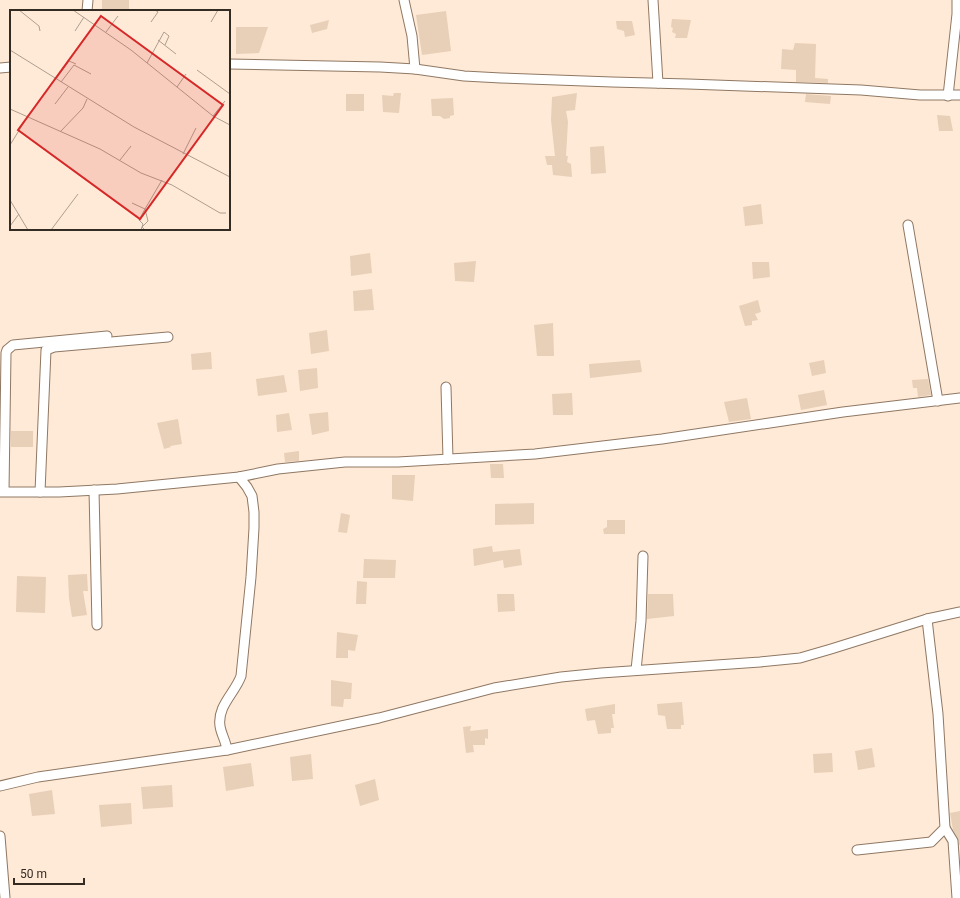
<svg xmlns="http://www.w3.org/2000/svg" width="960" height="898" viewBox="0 0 960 898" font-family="Roboto,sans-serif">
<rect width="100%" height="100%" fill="#ffead7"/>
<g fill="#e8cfb8">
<rect x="102" y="0" width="27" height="11"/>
<path d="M446,11L451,51L422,55L416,15Z"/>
<path d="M672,19L691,20L687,38H675L676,34L672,32L673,28L671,27Z"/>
<path d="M329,20L327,29L312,33L310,25Z"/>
<path d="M616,21H632L635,35L625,37L624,31L617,29Z"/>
<path d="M236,27H268L259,53L236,54Z"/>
<path d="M795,43L816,44L815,78L828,79V83L796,82V70L781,69L782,49L793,50Z"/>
<path d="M394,93H401L399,113L383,112L382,95L393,96Z"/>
<path d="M577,93L575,110L566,111L568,122L566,156H568L567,162L571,164L572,177L553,175L552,165H547L545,156H555L551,120L552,97Z"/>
<rect x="346" y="94" width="18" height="17"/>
<path d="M806,94L831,96L830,104L805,102Z"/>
<path d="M453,98L454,115L450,116V118L444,119L440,116H432L431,99Z"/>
<path d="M937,115L950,116L953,131H939Z"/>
<path d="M604,146L606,173L591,174L590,147Z"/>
<path d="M761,204L763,224L745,226L743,207Z"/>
<path d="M370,253L372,273L351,276L350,256Z"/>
<path d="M476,261L474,282L455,281L454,263Z"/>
<path d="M752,262H769L770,277L753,279Z"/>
<path d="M372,289L374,310L354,311L353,291Z"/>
<path d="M758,300L761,312L755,314L758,320L752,321V325L745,326L739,306Z"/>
<path d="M553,323L554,356H537L534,325Z"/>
<path d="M327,330L329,351L311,354L309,333Z"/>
<path d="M211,352L212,369L192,370L191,354Z"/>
<path d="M640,360L642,372L590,378L589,364Z"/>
<path d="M824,360L826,373L812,376L809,363Z"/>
<path d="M317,368L318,388L300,391L298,370Z"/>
<path d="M284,375L287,392L258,396L256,379Z"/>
<path d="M928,379L931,395L918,397L917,388H913L912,380Z"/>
<path d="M824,390L827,405L801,410L798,395Z"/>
<path d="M572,393L573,415H553L552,394Z"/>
<path d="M747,398L751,419L729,422L724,402Z"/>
<path d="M328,412L329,431L312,435L309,414Z"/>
<path d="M289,413L292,430L277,432L276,415Z"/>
<path d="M178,419L182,444L170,446L171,447L164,449L157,423Z"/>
<rect x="11" y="431" width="22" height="16"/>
<path d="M299,451V461L285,462L284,453Z"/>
<path d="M490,464H503L504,478H491Z"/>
<path d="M392,475H415L413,501L392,499Z"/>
<path d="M534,503V524L495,525V504Z"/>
<path d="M341,513L350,515L347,533L338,532Z"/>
<path d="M607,520H625V534H604L603,529L607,527Z"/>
<path d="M492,546L493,552L520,549L522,565L504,568L503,560L474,566L473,549Z"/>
<path d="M364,559L396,560L395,578H363Z"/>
<path d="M87,574L88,591H83L87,615L72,617L69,598L68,575Z"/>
<path d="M17,576L46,577L45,613L16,612Z"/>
<path d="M357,581L367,582L366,604H356Z"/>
<path d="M497,594H514L515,611L498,612Z"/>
<path d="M648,594H673L674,616L647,619Z"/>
<path d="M337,632L358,635L355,651L348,650V658H336Z"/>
<path d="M331,680L352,683L351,699H344L343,707L331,706Z"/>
<path d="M682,702L684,725H681V729H667L665,716L658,715L657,704Z"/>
<path d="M615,704V714H612L614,728H611V733L598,734L595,720L587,721L585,709Z"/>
<path d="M471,726L470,731L488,729V739L485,738V745H473L474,752L466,753L463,727Z"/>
<path d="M872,748L875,767L858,770L855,751Z"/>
<path d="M832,753L833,772L814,773L813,754Z"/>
<path d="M311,754L313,779L292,781L290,757Z"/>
<path d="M251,763L254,786L226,791L223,767Z"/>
<path d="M375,779L379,800L360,806L355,785Z"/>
<path d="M172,785L173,807L143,809L141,787Z"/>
<path d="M52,790L55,814L32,816L29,794Z"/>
<path d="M131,803L132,824L101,827L99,805Z"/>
<path d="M960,811V845H959L958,838L953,830L950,813Z"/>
</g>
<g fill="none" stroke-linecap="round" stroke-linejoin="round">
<g stroke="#8f7863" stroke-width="11">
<g id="minor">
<path d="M404,0L412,36L415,69"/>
<path d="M653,0L658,83"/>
<path d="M87,11L88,0"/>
<path d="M229,64L380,67L415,69L464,76L501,78L612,82L688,84L861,90L920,95H960"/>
<path d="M0,68L11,67"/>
<path d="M948,96L957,14V0"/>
<path d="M908,225L938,401"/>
<path d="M446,387L448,459"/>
<path d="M94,490L97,625"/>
<path d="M4,491L6,353L7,350L13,345L107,336"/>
<path d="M0,492H59L117,489L239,477L278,469L345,462H398L535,454L662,439L843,412L960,398"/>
<path d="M40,492L46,350L54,347L168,337"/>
<path d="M636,670L641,621L643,556"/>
<path d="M227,750C226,741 221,734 220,726C217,706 235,693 241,676L251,577L254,528V512L252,496L247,487L239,477"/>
<path d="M0,786L38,777L227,750L379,718L494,688L561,677L601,673L760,662L800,658L831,649L927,619L960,612"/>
<path d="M945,828L953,841L957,898"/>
<path d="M0,836L5,898"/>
<path d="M857,850L931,842L945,828L938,714L927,619"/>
</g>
</g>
<use href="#minor" stroke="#fff" stroke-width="9"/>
</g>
<g transform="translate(10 10)">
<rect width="220" height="220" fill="#ffead7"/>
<path fill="none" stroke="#ae9e8f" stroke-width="1" d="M9,0L29,16L30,21M63,0L121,40L203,106L220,115M141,12L148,2L145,0M201,12L208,0M65,21L74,7M96,22L108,6M148,30L166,44M0,40L124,117L220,167M137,53L154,22L159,26L155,35M187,60L220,84M46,69L59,51L66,54M51,72L64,55L81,64M167,77L176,64M45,94L58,77M0,99L90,139L131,163L162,175L210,203H216M203,106L215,91M50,122L73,98L77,89M0,135L18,106M173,144L186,118M110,150L121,136M0,190L18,220M122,193L135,199L152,170M135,199L138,211L132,217L135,220M0,216L9,204M41,220L68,184M131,220L133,214L129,210L135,199"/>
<path fill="#d62828" fill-opacity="0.15" stroke="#d62828" stroke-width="2" d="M91,6L213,95L130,209L8,120Z"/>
<rect width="220" height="220" fill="none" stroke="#342b22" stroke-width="2"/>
</g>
<path d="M14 878v6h70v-6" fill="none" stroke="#342b22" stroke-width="2"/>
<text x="20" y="878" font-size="12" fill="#342b22" stroke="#ffead7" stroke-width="3" paint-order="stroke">50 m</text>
</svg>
